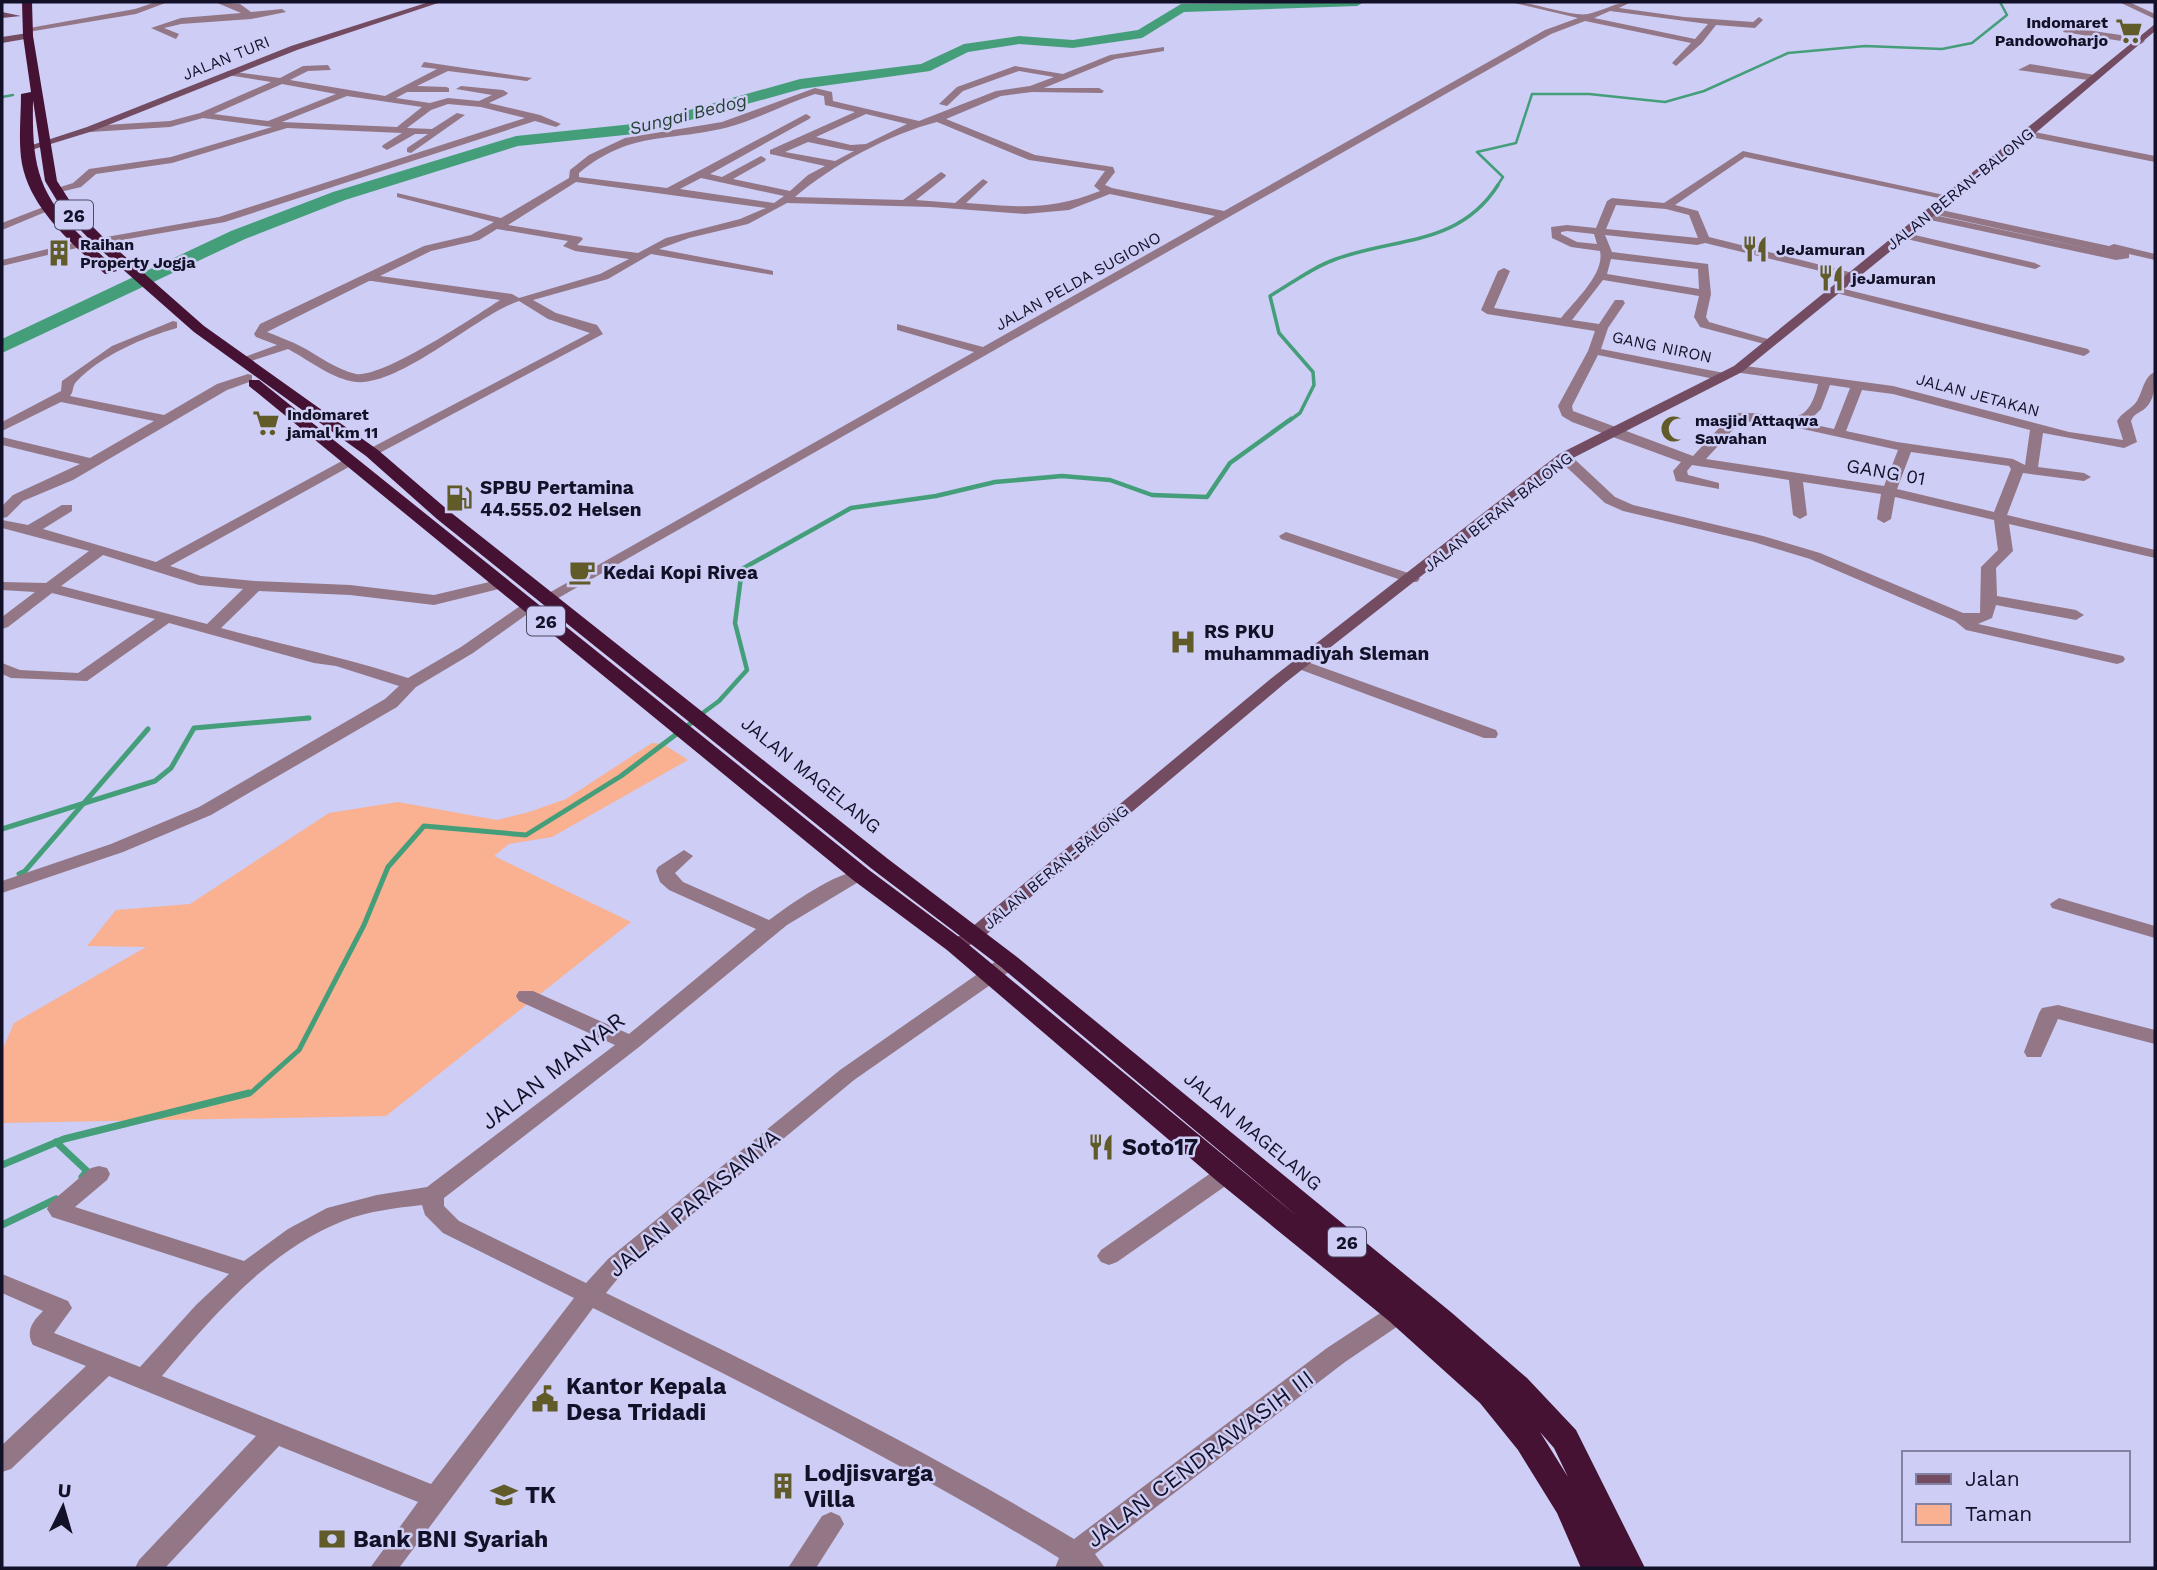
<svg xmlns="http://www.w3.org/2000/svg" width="2157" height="1570" viewBox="0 0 2157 1570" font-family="'Work Sans',sans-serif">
<rect width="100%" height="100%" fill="#cdcdf5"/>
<path fill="#f9b191" d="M652,743L663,744L688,760L552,837L509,844L494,856L631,922L386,1116L2,1123V1051L14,1023L146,947L87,946L116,910L190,904L329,813L398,802L497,820L529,812L566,799Z"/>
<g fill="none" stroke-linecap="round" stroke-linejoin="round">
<g stroke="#459e7a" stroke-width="2.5">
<path d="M2,97L13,95"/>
<path d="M1477,152L1516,143L1532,94H1589L1665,102L1704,91L1788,53L1865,46L1942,49L1972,43L2007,15L2000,2"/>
<path d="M1477,152L1503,177L1497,186"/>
</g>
<path stroke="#459e7a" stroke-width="3.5" d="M1289,421L1300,413L1314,385L1313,372L1279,333L1270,296C1292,283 1313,267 1336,259C1397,237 1459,246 1498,185"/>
<g stroke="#459e7a" stroke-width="4.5">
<path d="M306,718H309"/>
<path d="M696,718L719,701L747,670L735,623L742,569L851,508L936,496L995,482L1062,476L1110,480L1152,495L1207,497L1230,463L1291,419"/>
</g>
<g stroke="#459e7a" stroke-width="5">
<path d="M2,829L155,781L171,768L194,728L309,718"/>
<path d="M19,874L25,871L148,729"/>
<path d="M242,1095L252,1092L299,1050L364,925L388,867L424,826L526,835L621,776L699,717"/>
</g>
<g stroke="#459e7a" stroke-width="7">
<path d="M56,1142L87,1171L82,1177"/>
<path d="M2,1165L64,1139L249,1093"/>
<path d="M2,1225L56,1199"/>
</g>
<path fill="#459e7a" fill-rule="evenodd" d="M1364,2L1357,6L1184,12L1142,38L1073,48L1019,44L968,52L930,71L801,89L644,133L518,146L345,200L245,239L2,353V339L231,231L333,192L516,136L643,123L800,79L921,64L964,44L1019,36L1073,40L1138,30L1181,4Z"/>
<g fill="#937786" fill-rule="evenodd">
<path d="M156,2H168L136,14L28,32L24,29L135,9Z"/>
<path d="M215,2L240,4L251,12L282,9L286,12L251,19L181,24L164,28L179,34L176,39L151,28L181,18L241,13Z"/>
<path d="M1510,2C1534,1 1569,17 1588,14C1603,11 1615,2 1631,2L1619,8L1684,17L1753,22L1759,17L1763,20L1755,28L1716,25L1702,43L1676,66L1672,63L1691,43L1585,21L1551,34L553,601L548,603L540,598L974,352L897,330V324L983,347L1215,216L1110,194L1069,210L1025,214L931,207L787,203L748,224L689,238L659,249L769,270L773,271V275L651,254L608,279L533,300L556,313L597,325L603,334L372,457L365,453L367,450L590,333L548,319L519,301C477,315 401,386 356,382C332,379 309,360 288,349L245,363L239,359L277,345L256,337L254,334L260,324L424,246L471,235L494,222L397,197V193L501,218L569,178L570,170L589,155L625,138L722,122L815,88L832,92L833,101L919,121L996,91L1030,86L1054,77L1019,71L963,91L947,106L939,104L957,87L1015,66L1063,74L1110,55L1164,47V51L1115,59L1044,88H1099L1104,91L1102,93L1032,92L1001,96L946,119L1035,155L1113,167L1115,172L1105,185L1112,188L1224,211L1545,30L1578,18ZM1610,11L1708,24L1695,39L1594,18ZM815,94L824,96L825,105L855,112L770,150V154L825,166L808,175L790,191L733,179L765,161L766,159L761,156L722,177L710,174L809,119L811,117L806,114L667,188L579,177V173C630,131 666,142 725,128C756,120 785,104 815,94ZM866,114L907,124L866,144L851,145L816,137ZM937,122L1029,160L1105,171L1094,186L1100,191C1049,211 1020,207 966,203L988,182L983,179L955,203L916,200L945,177L946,175L941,172L903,200L795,197C832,165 890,134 937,122ZM808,142L851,151H854L835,161L785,152ZM701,178L784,196L774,203L680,189ZM576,182L766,208L740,219L666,238L638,253L577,245L583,239L581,237L508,225ZM497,229L568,241L563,246L575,251L629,259L600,274L519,298L512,294L380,276L431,251L479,240ZM369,281H372L500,300C474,317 383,378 356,374C337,370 319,356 302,347C291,341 279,337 267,332Z"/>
<path d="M2119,2H2129L2155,14V19Z"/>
<path d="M2066,27L2141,38L2145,41L2141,44L2063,32Z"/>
<path d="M424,62L532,78L527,81L448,71L417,86L446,87L449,88V92H407L396,98L430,103L448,98L479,101L492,95L456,89L461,86L503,90L508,93L506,95L489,103L540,115L561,124L556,127L535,121L225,222L99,244L93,241L95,239L219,217L525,118L481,107L448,104L431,110L407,128L432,129L457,113L465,115L411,153L407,152V148L428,134H415L387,150L382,147L383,145L402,133L287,128L172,163L96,174L81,187L56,193L51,190L73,183L89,169L171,157L272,127L203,118L170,127L90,132L85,129L90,126L170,121L200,113L271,82L227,75V71L280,78L303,66L328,65L331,70L308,71L290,80L385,96L437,69L421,67ZM282,84L336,94L268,121L214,114ZM347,96L422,107L397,127L282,122Z"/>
<path d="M2030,64L2095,75L2100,78L2095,81L2018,70Z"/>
<path d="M2029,131L2155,156V162L2026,136L2024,134Z"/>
<path d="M1743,151L1953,197L1948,200L1745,157L1675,205L1698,211L1709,237L1857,274L1859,276L1853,279L1705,243L1697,245L1605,235L1612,252L1708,264L1711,294L1706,317L1709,322L1778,342L1772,346L1700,327L1694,317L1699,296L1603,280L1572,320L1599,324L1615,300H1623L1625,303L1608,328L1601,349L1724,373L1730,377L1724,381L1598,355L1572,406L1573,411L1693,456L1732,414C1771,406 1805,442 1818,384L1734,372L1732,369L1738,365L1893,386L2069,432L2123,440L2117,421C2123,411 2132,409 2137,401C2143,391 2144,376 2155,372C2155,385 2155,402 2143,410C2137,414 2134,414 2131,421L2137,442L2124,448L2043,433L2038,467L2084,473L2091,477L2084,481L2023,473L2007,515L2155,550V558L2009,524L2013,551L1996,568L1997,596L2076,610L2084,615L2076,620L1996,605L1992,618L1978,624L2123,656L2125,659L2123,662L2117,664L1966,630L1955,621L1810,559L1754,542L1623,511L1605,503L1559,460V454H1569L1615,497L1633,505L1763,536L1820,553L1963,613H1980L1981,567L1998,550L1994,520L1895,497L1891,519L1884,523L1877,519L1881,494L1803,482L1807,515L1800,519L1793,515L1789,480L1692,465L1687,471L1688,475L1719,483V489L1676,481L1673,471L1681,462L1572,422L1562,416L1558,406L1588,351L1595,331L1487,314L1481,310L1498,271L1504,268L1510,271L1494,308L1561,318C1574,301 1605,274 1600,251L1571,247L1552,238L1551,227L1567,225L1596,228L1607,201L1612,198L1664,203ZM1616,205L1666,209L1689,215L1698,238L1606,229ZM1567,231L1594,234L1597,244L1577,242L1561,234V232ZM1611,259L1698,269L1699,289L1607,274ZM1830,385L1850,388L1834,429L1807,423L1821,409ZM1862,390L1893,394L2030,430L2025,465L2013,459L1897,442L1846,431ZM1741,421L1789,426L1898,450L1884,486L1706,459ZM1911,452L2009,466L2011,469L1994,512L1897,489Z"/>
<path d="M46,206L55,208L2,230V223Z"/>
<path d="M1932,208L2109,246L2114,244L2155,254V260L2129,254V258L2116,260L1921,218L1920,216L1925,213L2095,250L1928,213V209Z"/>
<path d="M1902,232L2035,263L2041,266L2035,269L1898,237V233Z"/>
<path d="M81,241L87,244L85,246L2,266V260Z"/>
<path d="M1836,287L2088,349L2090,352L2084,356L1832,292L1830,290Z"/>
<path d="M173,321L177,322V328C142,338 102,355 76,382C72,387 74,391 70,396L164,415L217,384L248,374L252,375V381L227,390L73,480L23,501L7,517L2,518V506L13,495L80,464L2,445V437L90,458L154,421L61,402L2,431V422L61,391L62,381L112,346Z"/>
<path d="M351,456L358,460L356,463L170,566L201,576L255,581L350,585L434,595L502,579L510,584L507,587L434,605L350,595L259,591L221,628C284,645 346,658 408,678L461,647L523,604H533L536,607L533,610L473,653L416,687L397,707L211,815L123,852L2,893V881L111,844L199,807L385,699L399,686L336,666L314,663L169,623L87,681L11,678L2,674V663L20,670L78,673L155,619L52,593L8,627L2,629V617L35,592L2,590V582L46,583L89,551L2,528V520L28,525L62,505H72V511L43,529L156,562ZM103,555L199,585L243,589L207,624L61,586Z"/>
<path d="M1286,532L1417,576L1420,579L1417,582H1407L1281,539L1279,536Z"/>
<path d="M1302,660L1496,730L1498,734L1496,738H1484L1296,668L1294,665L1296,662Z"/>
<path d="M684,850L693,856L675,873L683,882L769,920C788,906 844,865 868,871L870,875L787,925L639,1047L444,1198V1206L459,1221L586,1283L608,1259L840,1070L1002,957H1016L1019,962L1016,967L854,1080L624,1271L606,1293C764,1370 923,1448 1074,1539L1327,1348L1391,1306L1399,1304L1407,1306L1411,1313L1407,1320L1345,1362L1095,1554L1105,1568H1055L1059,1558C909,1466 751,1387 593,1308L399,1568H370L418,1502L279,1446L165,1568H135L139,1560L256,1436L109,1376L11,1469L2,1472V1445L86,1366L33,1345C25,1331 33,1321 43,1311L2,1293V1274L68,1301L72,1308L54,1333L140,1367L196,1305L229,1274L52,1217L47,1209L50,1203L91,1168L99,1166L107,1168L110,1174L107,1180L75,1207L244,1261L288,1229L327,1208L377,1195L427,1187L615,1045L519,1001L516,996L519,991H533L629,1034L756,929L669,890L660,882L656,871L658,867ZM422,1205L425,1215L443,1233L574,1298L431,1484L162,1376C212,1317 269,1250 343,1221C368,1211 396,1208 422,1205Z"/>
<path d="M2059,898L2155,926V938L2052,908L2050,904Z"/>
<path d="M2058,1005L2155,1030V1044L2058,1019L2041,1057H2027L2024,1052L2039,1013L2042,1008Z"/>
<path d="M1226,1166L1234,1168L1237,1174L1234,1180L1117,1262L1109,1265L1101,1262L1097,1256L1101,1250L1218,1168Z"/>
<path d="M831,1512L840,1516L844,1524L816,1568H788L822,1516Z"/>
</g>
<g fill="#734c62" fill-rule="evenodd">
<path d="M429,2H441L297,50L93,131L28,151L23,148L87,127L291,46Z"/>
<path d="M2,12L21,16L2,18Z"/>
<path d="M2155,24V31L2032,136L1742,372L1569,460L1285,683L981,939L962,949H948L945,945L967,931L1273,677L1559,454L1734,366Z"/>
<path d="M28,33L31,38L2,43V37Z"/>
</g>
<path fill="#461234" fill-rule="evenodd" d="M22,2H32L33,36L57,181L75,209L104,238L204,326L378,450L449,511L888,859L1017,957L1452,1313L1527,1378L1576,1430L1645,1568H1581L1557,1513L1518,1450L1480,1403L1389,1321L1217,1181L947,950L853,880L249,386V380H259L869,870L963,940L1297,1216L1001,967L872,869L437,519L366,456L194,332L94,244L65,214L45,181L33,100C32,162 36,192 82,237C93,248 107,259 117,271L105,274C73,244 31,210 22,164C18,141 21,117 21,94L31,92L23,36ZM1540,1432L1554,1448L1568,1477Z"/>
</g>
<defs>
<g id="supermarket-bare" transform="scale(2.1)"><path d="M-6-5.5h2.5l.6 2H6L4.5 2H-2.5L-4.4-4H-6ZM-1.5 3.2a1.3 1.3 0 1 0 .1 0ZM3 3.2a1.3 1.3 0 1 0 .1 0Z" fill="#605b28" stroke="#cdcdf5" stroke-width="2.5" paint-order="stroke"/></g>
<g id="restaurant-bare" transform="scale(2.1)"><path d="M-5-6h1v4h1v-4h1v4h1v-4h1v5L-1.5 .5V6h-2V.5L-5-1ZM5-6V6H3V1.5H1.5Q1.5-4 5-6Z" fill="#605b28" stroke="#cdcdf5" stroke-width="2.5" paint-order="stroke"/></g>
<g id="building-bare" transform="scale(2.1)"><path d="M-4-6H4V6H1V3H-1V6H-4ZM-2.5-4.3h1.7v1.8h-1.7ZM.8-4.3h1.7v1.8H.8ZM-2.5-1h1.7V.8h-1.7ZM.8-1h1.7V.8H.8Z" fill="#605b28" stroke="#cdcdf5" stroke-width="2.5" paint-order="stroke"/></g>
<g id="mosque-bare" transform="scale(2.1)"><path d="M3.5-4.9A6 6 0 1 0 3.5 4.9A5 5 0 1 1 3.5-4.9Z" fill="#605b28" stroke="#cdcdf5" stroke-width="2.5" paint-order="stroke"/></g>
<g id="fuel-bare" transform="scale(2.1)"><path d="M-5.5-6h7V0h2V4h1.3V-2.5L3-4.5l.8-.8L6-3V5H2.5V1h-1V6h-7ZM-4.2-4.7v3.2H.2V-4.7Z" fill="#605b28" stroke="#cdcdf5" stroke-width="2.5" paint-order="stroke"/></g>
<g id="cafe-bare" transform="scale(2.1)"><path d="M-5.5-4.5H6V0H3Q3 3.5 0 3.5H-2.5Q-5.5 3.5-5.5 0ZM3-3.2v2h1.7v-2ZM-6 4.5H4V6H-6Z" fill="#605b28" stroke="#cdcdf5" stroke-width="2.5" paint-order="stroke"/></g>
<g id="hospital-bare" transform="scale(2.1)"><path d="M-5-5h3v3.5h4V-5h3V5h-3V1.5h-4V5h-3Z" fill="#605b28" stroke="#cdcdf5" stroke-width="2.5" paint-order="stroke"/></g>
<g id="civic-bare" transform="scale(2.1)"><path d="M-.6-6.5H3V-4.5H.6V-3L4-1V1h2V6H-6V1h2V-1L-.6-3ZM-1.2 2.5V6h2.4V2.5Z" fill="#605b28" stroke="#cdcdf5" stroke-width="2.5" paint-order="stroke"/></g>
<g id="school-bare" transform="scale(2.1)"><path d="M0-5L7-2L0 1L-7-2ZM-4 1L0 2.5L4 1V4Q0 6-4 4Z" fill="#605b28" stroke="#cdcdf5" stroke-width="2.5" paint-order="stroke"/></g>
<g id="bank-bare" transform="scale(2.1)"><path d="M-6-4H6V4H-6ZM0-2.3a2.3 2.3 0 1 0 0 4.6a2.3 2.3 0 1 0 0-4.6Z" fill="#605b28" stroke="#cdcdf5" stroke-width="2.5" paint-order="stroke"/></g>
</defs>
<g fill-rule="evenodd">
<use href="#supermarket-bare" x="2129" y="31"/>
<use href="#restaurant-bare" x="1755" y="249"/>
<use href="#building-bare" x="59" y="253"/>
<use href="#restaurant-bare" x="1831" y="278"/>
<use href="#supermarket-bare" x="266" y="423"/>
<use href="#mosque-bare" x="1674" y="429"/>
<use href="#fuel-bare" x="459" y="498"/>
<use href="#cafe-bare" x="582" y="572"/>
<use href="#hospital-bare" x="1183" y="642"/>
<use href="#restaurant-bare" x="1101" y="1147"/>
<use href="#civic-bare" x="545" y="1399"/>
<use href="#building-bare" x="783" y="1486"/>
<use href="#school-bare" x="504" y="1495"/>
<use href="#bank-bare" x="332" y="1539"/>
</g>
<g text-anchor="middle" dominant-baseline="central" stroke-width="5" stroke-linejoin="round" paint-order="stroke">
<g font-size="16" font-weight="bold" fill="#131128" stroke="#cdcdf5" text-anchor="start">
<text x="2108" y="22" text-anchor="end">Indomaret<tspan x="2108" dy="18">Pandowoharjo</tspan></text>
<text x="80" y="244">Raihan<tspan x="80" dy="18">Property Jogja</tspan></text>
<text x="1776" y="249">JeJamuran</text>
<text x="1852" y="278">jeJamuran</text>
<text x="287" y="414">Indomaret<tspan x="287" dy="18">jamal km 11</tspan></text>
<text x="1695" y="420">masjid Attaqwa<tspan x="1695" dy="18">Sawahan</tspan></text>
</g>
<g font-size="16" fill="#131128" stroke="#cdcdf5">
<text transform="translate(226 58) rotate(-22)">JALAN TURI</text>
<text transform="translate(1960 189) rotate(-39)">JALAN BERAN-BALONG</text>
<text transform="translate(1078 281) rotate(-29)">JALAN PELDA SUGIONO</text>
<text transform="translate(1662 347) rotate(12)">GANG NIRON</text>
<text transform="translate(1978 395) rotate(15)">JALAN JETAKAN</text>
<text transform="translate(1498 512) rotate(-38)">JALAN BERAN-BALONG</text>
<text transform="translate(1056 867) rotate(-40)">JALAN BERAN-BALONG</text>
</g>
<g font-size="18" font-style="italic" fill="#264135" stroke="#cdcdf5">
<text transform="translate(688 114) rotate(-14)">Sungai Bedog</text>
</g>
<g fill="#cdcdf5" stroke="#4b4966" stroke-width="2">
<rect x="55" y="200.5" width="38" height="29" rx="5"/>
<rect x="527" y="606.5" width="38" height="29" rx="5"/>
<rect x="1328" y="1227.5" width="38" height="29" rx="5"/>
</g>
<g font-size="18" font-weight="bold" fill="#131128">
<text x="74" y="215">26</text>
<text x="546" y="621">26</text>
<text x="1347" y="1242">26</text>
</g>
<g font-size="19" fill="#131128" stroke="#cdcdf5">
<text transform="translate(1886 472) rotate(10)">GANG 01</text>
<text transform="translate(811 775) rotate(39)">JALAN MAGELANG</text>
<text transform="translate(1253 1131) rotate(40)">JALAN MAGELANG</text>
</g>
<g font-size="19" font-weight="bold" fill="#131128" stroke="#cdcdf5" text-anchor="start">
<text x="480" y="487">SPBU Pertamina<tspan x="480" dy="22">44.555.02 Helsen</tspan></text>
<text x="603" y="572">Kedai Kopi Rivea</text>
<text x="1204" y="631">RS PKU<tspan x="1204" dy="22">muhammadiyah Sleman</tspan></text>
</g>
<g font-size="23" fill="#131128" stroke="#cdcdf5">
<text transform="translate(553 1071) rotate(-38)">JALAN MANYAR</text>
<text transform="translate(694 1203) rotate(-40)">JALAN PARASAMYA</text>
<text transform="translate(1200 1459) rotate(-37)">JALAN CENDRAWASIH III</text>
</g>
<g font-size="23" font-weight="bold" fill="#131128" stroke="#cdcdf5" text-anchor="start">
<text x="1122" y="1147">Soto17</text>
<text x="566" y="1386">Kantor Kepala<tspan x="566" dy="26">Desa Tridadi</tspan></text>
<text x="804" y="1473">Lodjisvarga<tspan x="804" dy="26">Villa</tspan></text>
<text x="525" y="1495">TK</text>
<text x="353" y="1539">Bank BNI Syariah</text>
</g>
</g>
<rect width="2157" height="1570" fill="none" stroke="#131128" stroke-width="7"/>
<rect x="1902" y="1451" width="228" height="91" fill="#cdcdf5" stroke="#8382a3" stroke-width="2"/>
<rect x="1916" y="1474" width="35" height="10" fill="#734c62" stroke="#8382a3" stroke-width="2"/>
<text x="1965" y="1486" font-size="21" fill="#131128">Jalan</text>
<rect x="1916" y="1504" width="35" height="21" fill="#f9b191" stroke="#8382a3" stroke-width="2"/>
<text x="1965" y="1521" font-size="21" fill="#131128">Taman</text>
<g transform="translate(63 1507) rotate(5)" stroke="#cdcdf5" stroke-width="5" paint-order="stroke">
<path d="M0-5L12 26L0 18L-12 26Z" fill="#131128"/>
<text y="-10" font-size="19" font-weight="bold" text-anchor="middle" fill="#131128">U</text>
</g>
</svg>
